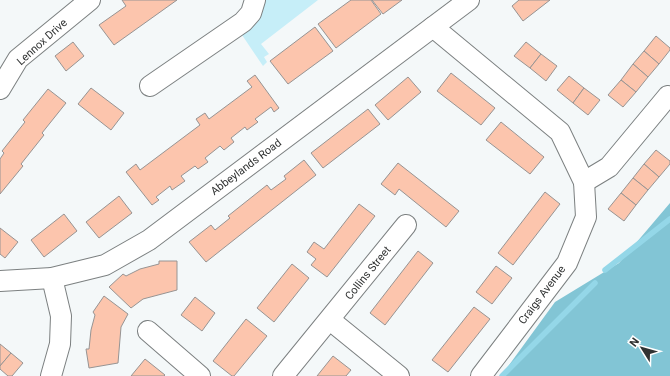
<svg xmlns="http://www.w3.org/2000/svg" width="670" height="376" viewBox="0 0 670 376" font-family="Roboto,sans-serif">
<rect width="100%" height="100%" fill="#f4f8f9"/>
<path fill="#c6eef8" d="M263,0H318L261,44L269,54L264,57L267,62L263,66L240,32Z"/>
<path fill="#82c5d5" d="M670,203V376H501L555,302L619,263Z"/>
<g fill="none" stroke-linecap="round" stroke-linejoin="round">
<g stroke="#94d7e8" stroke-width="5.5">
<path d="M605,270L670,219"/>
<path d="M502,376L595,283"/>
</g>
</g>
<g fill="#fcc5ad" stroke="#979493">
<path d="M122,0H177L114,45L99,25L126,6Z"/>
<path d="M351,0H371L381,14L336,48L318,24Z"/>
<path d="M372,0H402L383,14Z"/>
<path d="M519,0H550L523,21L512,6Z"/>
<path d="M315,27L333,51L288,84L270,61Z"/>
<path d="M656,36L670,48V50L659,64L644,51Z"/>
<path d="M73,42L84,56L66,71L55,56Z"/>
<path d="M526,42L541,54L530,68L514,56Z"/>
<path d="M644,51L659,64L648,77L633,64Z"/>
<path d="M541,54L557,66L546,81L530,68Z"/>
<path d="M633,64L648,77L636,92L621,80Z"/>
<path d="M451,73L495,108L481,125L437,91Z"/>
<path d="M255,75L279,108L274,112L271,107L255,119L258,122L247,130L245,127L231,138L234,142L224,150L220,146L205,158L208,162L198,169L195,166L181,176L185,181L172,190L170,186L156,197L159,200L152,205L126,172L136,164L140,170L200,125L196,119L205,113L209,119L252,87L247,81Z"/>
<path d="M569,76L584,88L573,103L557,90Z"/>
<path d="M408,77L421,92L388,120L375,105Z"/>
<path d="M621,80L636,92L623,107L608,95Z"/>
<path d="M91,88L124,113L111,130L78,104Z"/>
<path d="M584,88L600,100L588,115L573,103Z"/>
<path d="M48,89L66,103L42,133L44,135L21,164L23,166L0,194V159L4,153L2,151L25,122L23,120Z"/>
<path d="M368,109L380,124L323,168L311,153Z"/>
<path d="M501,122L544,157L530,174L486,140Z"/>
<path d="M656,150L670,161V164L659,177L644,164Z"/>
<path d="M304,160L316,175L206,262L189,242L211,225L215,230L230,218L228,216L267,185L271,190L286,179L284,176Z"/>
<path d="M398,163L459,211L446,227L399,189L395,195L381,184Z"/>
<path d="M644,164L659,177L648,190L633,178Z"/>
<path d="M633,178L648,190L636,205L621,193Z"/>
<path d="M545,192L560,204L513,265L498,253Z"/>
<path d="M621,193L636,205L624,221L608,209Z"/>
<path d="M119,196L132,213L99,238L86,222Z"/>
<path d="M359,204L375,216L327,277L311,265L316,259L307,252L314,242L324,249Z"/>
<path d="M64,214L77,231L44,257L31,240Z"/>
<path d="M0,228L18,242L5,258L0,254Z"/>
<path d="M418,251L433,263L385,325L370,313Z"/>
<path d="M159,261H177V290L143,299L131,308L109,287L123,274L126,276L140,269L159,264Z"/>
<path d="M292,264L309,278L274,322L257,308Z"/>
<path d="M496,266L512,278L492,304L476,292Z"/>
<path d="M104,296L128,314L121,327L118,363L89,368L86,349H89L91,330L95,315L93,312Z"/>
<path d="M195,297L215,313L202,331L181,315Z"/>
<path d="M474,307L490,319L448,372L432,360Z"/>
<path d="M246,319L267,336L234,376H232L213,361Z"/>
<path d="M0,344L11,353L0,366Z"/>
<path d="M11,353L23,363L12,376H8L0,369V366Z"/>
<path d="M333,356L351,370L346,376H317Z"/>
<path d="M145,359L165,375L164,376H131Z"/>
</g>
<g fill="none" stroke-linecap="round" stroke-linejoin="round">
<g stroke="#7c8081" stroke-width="22">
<g id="minor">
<path d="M433,27L560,132L584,182L586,217L567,263L481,376"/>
<path d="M150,86L243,22L251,13L255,0"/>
<path d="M0,89L18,59L90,0"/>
<path d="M584,182L609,167L668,96L670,98"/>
<path d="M0,281L52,278L105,265L149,240L469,0"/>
<path d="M330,320L399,376"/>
<path d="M148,331L200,376"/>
<path d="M51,376L60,344L61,316L52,278"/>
<path d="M283,376L406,225"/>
</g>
</g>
<use href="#minor" stroke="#fff" stroke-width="20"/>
</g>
<g text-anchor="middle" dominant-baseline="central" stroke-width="4" stroke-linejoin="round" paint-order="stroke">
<g font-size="11" fill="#303232" stroke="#fff">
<text transform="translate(42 42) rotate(-42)">Lennox Drive</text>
<text transform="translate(246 167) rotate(-37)">Abbeylands Road</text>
<text transform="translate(368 273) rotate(-51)">Collins Street</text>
<text transform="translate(542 295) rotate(-53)">Craigs Avenue</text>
</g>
</g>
<g transform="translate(642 348) rotate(307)" stroke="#ffffff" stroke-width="3" paint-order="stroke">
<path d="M0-3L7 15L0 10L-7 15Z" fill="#303232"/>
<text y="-6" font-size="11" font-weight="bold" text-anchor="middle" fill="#303232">N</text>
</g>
</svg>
